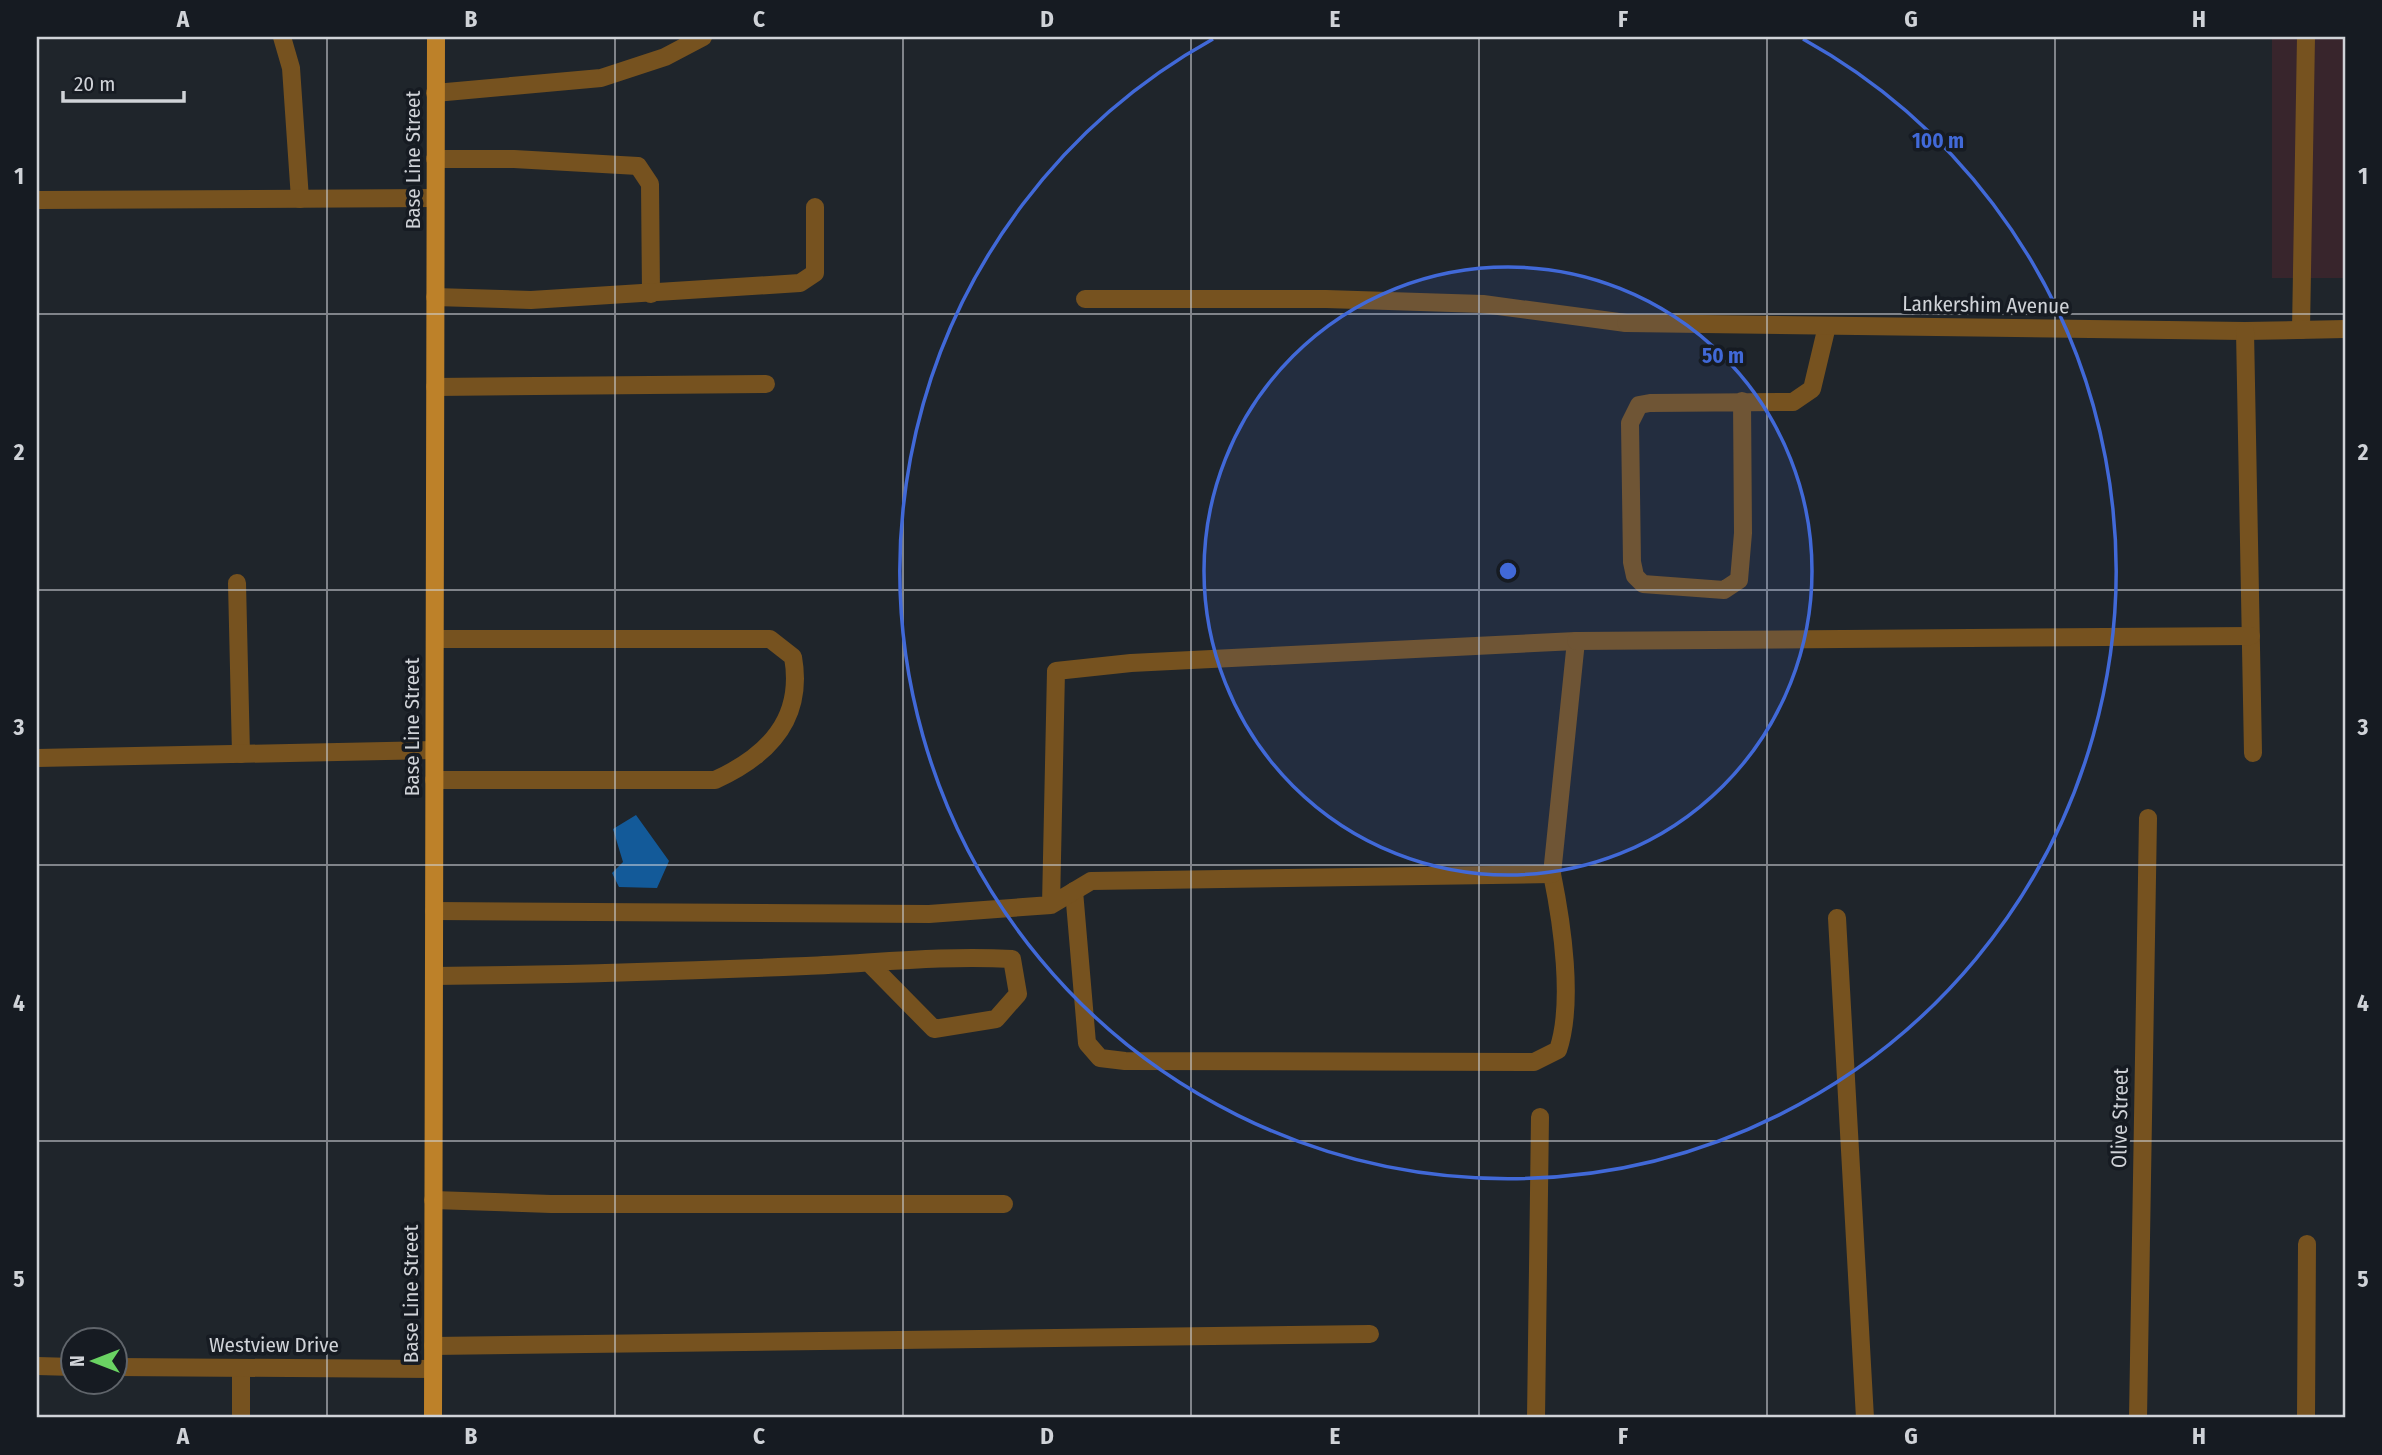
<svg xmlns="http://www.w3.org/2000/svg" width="2382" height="1455" viewBox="0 0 2382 1455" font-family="'Fira Sans Condensed',sans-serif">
<rect width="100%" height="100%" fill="#1f252b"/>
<rect fill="#38252c" x="2272" y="37" width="73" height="241"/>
<path fill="#135a99" d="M636,815L669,861L657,888L619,887L612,873L623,862L613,829Z"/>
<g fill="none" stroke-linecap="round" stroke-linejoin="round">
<g stroke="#76521f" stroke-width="18">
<path d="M282,37L291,68L300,199"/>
<path d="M435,93L601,78L665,57L703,37"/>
<path d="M435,159H514L638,166L650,184L651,294"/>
<path d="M37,200L435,198"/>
<path d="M435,297L531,300L800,283L815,273V207"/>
<path d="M1085,299H1326L1483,304L1626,323"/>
<path d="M2301,330L2306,37"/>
<path d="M435,387L766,384"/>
<path d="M1742,401L1743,533L1739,580L1724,590L1643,584L1635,576L1632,562L1630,423L1639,405L1650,403L1793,402L1812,389L1827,326"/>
<path d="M237,583L241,754"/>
<path d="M37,758L434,750"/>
<path d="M434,780H715C768,756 804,719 793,657L770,639H435"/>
<path d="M1074,891L1087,1043L1100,1058L1125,1061L1534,1062L1558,1050C1574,1003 1562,923 1552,874"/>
<path d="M434,911L929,914L1051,905L1091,881L1552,874L1576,641L1131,663L1056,671L1051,905"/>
<path d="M1837,918L1865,1418"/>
<path d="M434,976C558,975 682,971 806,966C875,963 943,955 1012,959L1018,994L996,1019L934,1029L869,963"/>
<path d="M433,1200L551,1204H1004"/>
<path d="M433,1346C746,1344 1058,1336 1370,1334"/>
<path d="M241,1418V1368"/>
<path d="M1536,1418L1540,1117"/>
<path d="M2306,1418L2307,1244"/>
</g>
<g stroke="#76521f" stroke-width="18">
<path d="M1626,323L2245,331L2345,329"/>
<path d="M2245,331L2253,753"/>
<path d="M1576,641L2251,636"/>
<path d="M37,1366L74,1367"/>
<path d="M116,1367L433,1369"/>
<path d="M2138,1418L2148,818"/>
</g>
<path stroke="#bd8129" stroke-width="18" d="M433,1418L436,37"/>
</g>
<path fill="none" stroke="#d0d3d8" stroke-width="2" stroke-opacity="0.55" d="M327,37V1418M615,37V1418M903,37V1418M1191,37V1418M1479,37V1418M1767,37V1418M2055,37V1418M37,314H2345M37,590H2345M37,865H2345M37,1141H2345"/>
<circle cx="1508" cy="571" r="304" fill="#4169d8" fill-opacity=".12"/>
<g fill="none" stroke="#4169d8" stroke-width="3.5">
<circle cx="1508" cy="571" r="304"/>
<path d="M1803 39A608 608 0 1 1 1213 39"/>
</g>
<g text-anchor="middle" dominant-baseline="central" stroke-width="7" stroke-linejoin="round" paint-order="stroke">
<g font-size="21" fill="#d0d3d8" stroke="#161b22">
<text transform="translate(413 160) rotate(-90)">Base Line Street</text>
<text transform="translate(1986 305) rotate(1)">Lankershim Avenue</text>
<text transform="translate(412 727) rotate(-90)">Base Line Street</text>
<text transform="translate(2120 1118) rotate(-89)">Olive Street</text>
<text transform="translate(411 1294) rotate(-90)">Base Line Street</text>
<text x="274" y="1345">Westview Drive</text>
</g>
</g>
<circle cx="1508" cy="571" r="10" fill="#4169d8" stroke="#161b22" stroke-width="3.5"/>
<g font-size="21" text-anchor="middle" font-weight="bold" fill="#4169d8" stroke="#161b22" stroke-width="7" stroke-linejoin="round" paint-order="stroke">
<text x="1938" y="148">100 m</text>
<text x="1723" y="363">50 m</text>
</g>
<rect width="2382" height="1455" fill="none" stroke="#161b22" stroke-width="77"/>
<g transform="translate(94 1361) rotate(270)"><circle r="33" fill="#161b22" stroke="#60656b" stroke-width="2"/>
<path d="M0-5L12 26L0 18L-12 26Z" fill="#6ad363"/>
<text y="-10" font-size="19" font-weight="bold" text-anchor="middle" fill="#d0d3d8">N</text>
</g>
<path d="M63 91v10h121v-10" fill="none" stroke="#d0d3d8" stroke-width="3.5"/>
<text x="74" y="91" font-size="21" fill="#d0d3d8" stroke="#161b22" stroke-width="5" paint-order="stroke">20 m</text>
<rect x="38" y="38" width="2306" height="1378" fill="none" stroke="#d0d3d8" stroke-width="2.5"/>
<g font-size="23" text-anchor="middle" font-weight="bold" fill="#d0d3d8">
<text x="183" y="27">A</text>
<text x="471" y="27">B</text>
<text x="759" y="27">C</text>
<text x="1047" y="27">D</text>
<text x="1335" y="27">E</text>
<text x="1623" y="27">F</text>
<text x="1911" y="27">G</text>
<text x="2199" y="27">H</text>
<text x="19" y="184">1</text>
<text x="2363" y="184">1</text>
<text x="19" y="460">2</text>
<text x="2363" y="460">2</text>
<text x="19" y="735">3</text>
<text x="2363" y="735">3</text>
<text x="19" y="1011">4</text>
<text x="2363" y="1011">4</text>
<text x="19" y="1287">5</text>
<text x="2363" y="1287">5</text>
<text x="183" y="1444">A</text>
<text x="471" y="1444">B</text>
<text x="759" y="1444">C</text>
<text x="1047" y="1444">D</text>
<text x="1335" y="1444">E</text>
<text x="1623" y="1444">F</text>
<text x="1911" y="1444">G</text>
<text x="2199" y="1444">H</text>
</g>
</svg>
